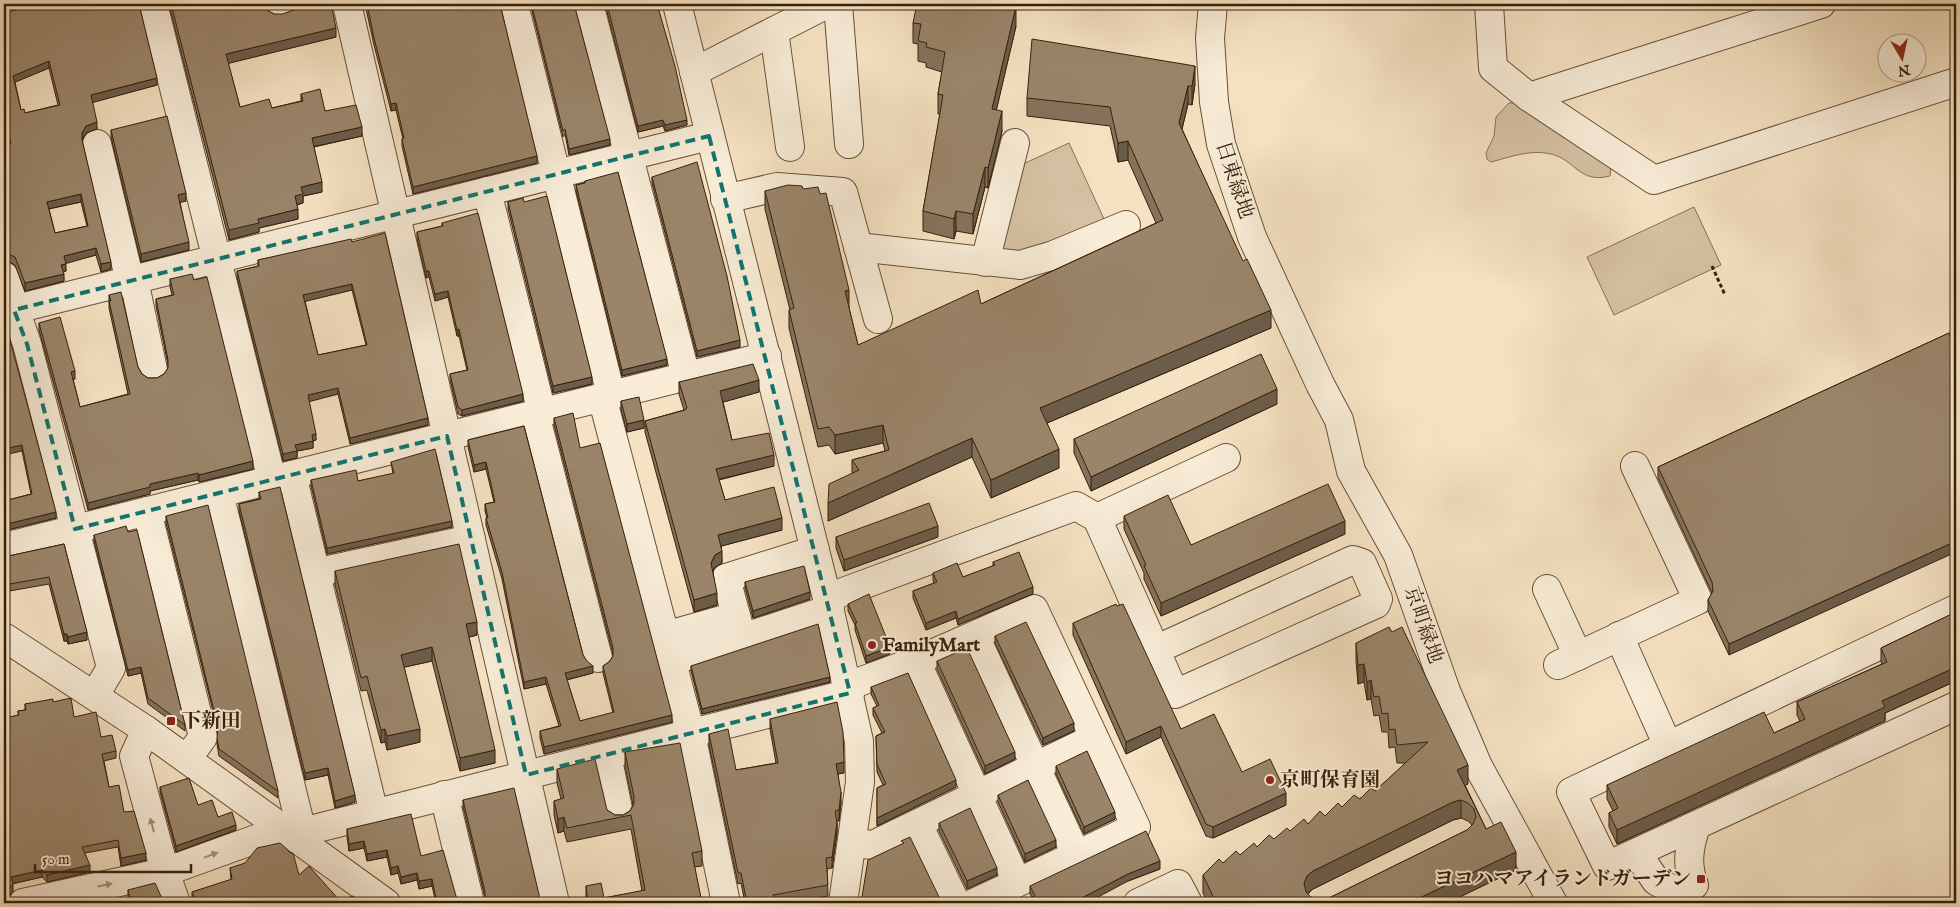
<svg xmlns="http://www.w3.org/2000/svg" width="1960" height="907" viewBox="0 0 1960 907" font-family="'IM FELL English','Noto Serif JP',serif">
<rect width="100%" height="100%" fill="#f5e2c2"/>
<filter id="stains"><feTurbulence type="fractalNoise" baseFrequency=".004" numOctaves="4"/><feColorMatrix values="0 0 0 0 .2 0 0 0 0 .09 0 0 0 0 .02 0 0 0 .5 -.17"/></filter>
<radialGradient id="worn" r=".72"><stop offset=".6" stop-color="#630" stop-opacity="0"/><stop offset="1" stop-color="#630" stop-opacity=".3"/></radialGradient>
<g fill="#d5c1a3" stroke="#867056">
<path d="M1509,103H1518L1611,164L1610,176C1579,184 1576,160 1551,154C1531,149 1510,157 1491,162L1487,159L1486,153L1494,136L1496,117Z"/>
<path d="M1069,143L1104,219L1049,246L1026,253L1000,251L1012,169Z"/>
<path d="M1694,207L1721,265L1614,315L1587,257Z"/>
</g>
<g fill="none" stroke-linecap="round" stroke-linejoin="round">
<g stroke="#665038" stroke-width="30">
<g id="minor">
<path d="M153,4L272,480"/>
<path d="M347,4L555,903"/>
<path d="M514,4L611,395"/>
<path d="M589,4L686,376"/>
<path d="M677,4L827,598L859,741L860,782L843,903"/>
<path d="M838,4L849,144"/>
<path d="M1213,4L1210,38L1214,102L1221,144L1252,237L1320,384L1339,420L1351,471L1398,555L1446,691L1478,766L1553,903"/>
<path d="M1489,4L1493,68L1529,97L1654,180L1956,82"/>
<path d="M278,8L295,4"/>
<path d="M774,31L790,147"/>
<path d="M694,72L827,4"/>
<path d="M1529,97L1821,4"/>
<path d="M97,144L130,281"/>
<path d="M487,191L542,413"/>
<path d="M725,199L777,187L843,192L878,319"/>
<path d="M858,247L1020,265L1051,256L1126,225"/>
<path d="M985,262L1015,143"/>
<path d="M4,276L27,344L111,668L95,695"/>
<path d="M134,280L153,370"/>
<path d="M4,312L709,136"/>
<path d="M602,397L691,734L726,903"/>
<path d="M535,414L598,658"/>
<path d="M292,475L374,813"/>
<path d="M219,493L302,832"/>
<path d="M147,511L203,737L187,759"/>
<path d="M1097,518L1226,458"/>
<path d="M4,547L767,356"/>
<path d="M315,573L471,539"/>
<path d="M1547,589L1578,656"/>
<path d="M827,598L1076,506L1097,518L1175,694L1376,604L1378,599L1362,563L1353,560L1155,650"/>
<path d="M1956,609L1571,792L1607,866L1956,706"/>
<path d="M665,636L736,616"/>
<path d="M975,636L1076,854"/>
<path d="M1619,636L1668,746"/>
<path d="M4,637L146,730L386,903"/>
<path d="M742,638L726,578L815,550"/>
<path d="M672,661L830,609"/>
<path d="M916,661L1017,882"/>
<path d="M1558,665L1698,600L1635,466"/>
<path d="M848,686L916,661L1034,609L1136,827L974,903"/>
<path d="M146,730L134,756L165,872L176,903"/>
<path d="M607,755L619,814"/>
<path d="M444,795L470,903"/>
<path d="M918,824L956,903"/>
<path d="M853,843L873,845L1094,738"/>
<path d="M1637,853L1656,881L1679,893L1694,885C1686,864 1689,847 1696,826"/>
<path d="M23,903L165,872L259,838L302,832L850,693"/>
<path d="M1138,903L1178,884L1188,903"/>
</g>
</g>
<path stroke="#37200a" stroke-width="3" stroke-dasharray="4 2.5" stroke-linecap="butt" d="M1712,266L1725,295"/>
<use href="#minor" stroke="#f8ecd7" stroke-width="28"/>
</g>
<g fill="#84725b" stroke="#37200a" fill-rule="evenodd">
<path d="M37,4H139L157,85L92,102L97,129L86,133L82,140L111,269L101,272L96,255L65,263L66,271L63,272L64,281L25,291L15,265L8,261H4V145L9,144L4,127V13L37,5ZM49,68L58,105L25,113L21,110L15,82ZM81,202L87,226L55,233L49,209Z"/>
<path d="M170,4H264L267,10L274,14L336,37L228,63L240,107L272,108L301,101V94L362,136L314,147L322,192L303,196V203L297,205L298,219L259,228V232L229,240L170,9Z"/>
<path d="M365,4H500L537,163L413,194L402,146V139H403L396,110L391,111L374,45Z"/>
<path d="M605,4H657L687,125L665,131L663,126L638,132Z"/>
<path d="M532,6L610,145L569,155L565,134L563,137L532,11Z"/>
<path d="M913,23L1016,26L996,110L1002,131L988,188L985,187L973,234L956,231L954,239L923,231V211L940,114H938V94L942,72L926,67V63L918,61V44L913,43Z"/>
<path d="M1195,84L1192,105L1188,104L1182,129L1271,328L1047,423L1059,468L991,498L972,457L828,521L852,474V460L885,451L883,443L835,454L829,445L818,447L789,328V310H790L765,209V191L803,189L849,308L858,345L981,304L1156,223L1128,160L1118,162L1110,126L1027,116V98Z"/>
<path d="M111,130L186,201L180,202L189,250L141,262L111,137Z"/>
<path d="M652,177L740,347L697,357L652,183Z"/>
<path d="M585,181L667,365L622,376L576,191V185L585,183Z"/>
<path d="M508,202L592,384L553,393L508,209Z"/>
<path d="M442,223L523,401L462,416L458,414L450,380V374L467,370L459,336H457L448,297L435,301L429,277L426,278L417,239V232L442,226Z"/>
<path d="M352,242L428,425L350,444L338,394L309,401L316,440L313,441V448L297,451V458L283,461L237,277V271L258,266V260ZM352,290L366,345L318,355L305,301Z"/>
<path d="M170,279L194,280L253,469L199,482L198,480L150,491V494L88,510L39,330V323L75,379H73L80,407L128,394L109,308V295L138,367L142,374L148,378H157L164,374L168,368V365L156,306V299L172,295L170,287Z"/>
<path d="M4,325L56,518L7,530L4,518V501L31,494L22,451Z"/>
<path d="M1949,333L1729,655L1708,611V600L1712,593L1658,478V467Z"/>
<path d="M679,382L759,392L723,402L732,440L774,466L719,480L725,500L782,530L721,546L722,563L715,567L713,571L717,605L694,612L645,432V421L684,410L679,394Z"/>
<path d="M621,401L644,428L627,432L621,409Z"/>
<path d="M1277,404L1091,491L1074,453V439Z"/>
<path d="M554,418L580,448L672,722L544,754L540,738V731L559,726L546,684L524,689L502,579L486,525V518H487L485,511V504L494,502L486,469L474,472L468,447V440L524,426L583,655L593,673L567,680L580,721L613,713L603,673V666L609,662L613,656V654L554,425Z"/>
<path d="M391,462L452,527L327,554L311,486V480L358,481L393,474Z"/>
<path d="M259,492L355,802L335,808L328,775L305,780L239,511V504L259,499Z"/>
<path d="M166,516L278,791V798L219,756L217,744L218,731L166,523Z"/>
<path d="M1124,516L1191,545L1345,534L1161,616L1144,579V573L1124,529Z"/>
<path d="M94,535L185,725V731L148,704L141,673L128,676L94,541Z"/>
<path d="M836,537H938L844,571L836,548Z"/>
<path d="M64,544L87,640L68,644L67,641H64L49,584L4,592V557Z"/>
<path d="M993,562L1033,594L958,625L956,618L926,630L913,598V591L934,583L933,580V573L963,577L993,566Z"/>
<path d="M335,571L477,635L469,637L495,763L460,771L432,661L404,667L420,742L387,750L385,742L381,743L367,690L361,691L335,585Z"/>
<path d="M745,582L810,599L753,618L745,588Z"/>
<path d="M848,604L890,654L866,663L855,630V625L848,611Z"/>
<path d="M1956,612V681L1885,713V721L1617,844L1609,827V813L1613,811L1607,799V785L1774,733L1800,721L1797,715V702L1882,664L1881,662V648Z"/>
<path d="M1073,623L1181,729L1286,805L1213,838L1206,836L1161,737L1126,754L1073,635Z"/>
<path d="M995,636L1074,731L1043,745L995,643Z"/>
<path d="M1356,643L1468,784L1465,785L1486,829L1516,870L1447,903H1208L1203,893V875L1223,863L1257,847L1325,816L1342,807L1375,791L1406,763H1397L1395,747L1389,748L1388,732H1382L1379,715L1374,716L1371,699L1367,700L1364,682L1358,684L1356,661ZM1461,818L1468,821L1472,825L1467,830L1327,899L1318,900L1312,898L1308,894L1313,889L1453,820Z"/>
<path d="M937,661L1015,759L985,774L937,669Z"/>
<path d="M691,666L830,682L702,714L691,671Z"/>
<path d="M871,687L956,787L877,826V788L883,785L877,772L876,736L882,733L873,715V708L877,706L871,694Z"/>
<path d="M53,702L101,737L116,751V758L104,761L109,787L124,812L146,860L121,866L118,847L85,853L90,872L47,882L42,877L12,884L13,891L8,898L9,717L18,716V711L25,710V704Z"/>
<path d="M770,719L844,773L838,774L841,803L839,821H837V833L832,868L827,869L828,896L785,903H745L741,883L738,884L709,745V734L736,770L776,763L770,729Z"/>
<path d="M625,752L702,851V866L694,867L702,903H586V886L604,898L642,891L631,829L567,842L564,831L558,833L554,815V801L561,799L557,783V769L607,810L615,815H623L630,811L633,805L625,766Z"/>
<path d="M1056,766L1115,819L1084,834L1056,774Z"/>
<path d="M160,787L198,805L236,830L176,852L160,792Z"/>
<path d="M998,795L1056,847L1025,862L998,802Z"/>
<path d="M463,800L540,899L485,900V898L463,807Z"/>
<path d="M939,823L997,875L967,889L939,831Z"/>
<path d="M347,829L421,856L458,903H436L432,886L419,889L417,880L401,884L398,873L391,875L387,857L367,861L364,848L349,851L347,837Z"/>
<path d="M230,868L299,875L340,901L362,903H194L192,899V892L231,880Z"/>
<path d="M1160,869L1128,881L1032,897L1030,894V886Z"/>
<path d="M128,890L164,903H129L128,897Z"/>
</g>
<g fill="#6c5d4a" stroke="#37200a">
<path d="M1016,6V26L992,129V109Z"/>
<path d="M336,28V37L226,64V54Z"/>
<path d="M49,61V68L13,83V76Z"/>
<path d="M1195,66V84L1192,105V86Z"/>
<path d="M157,78V85L91,103V95Z"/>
<path d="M1188,86V104L1179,141V123Z"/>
<path d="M396,103V110L391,111V104Z"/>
<path d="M1002,111V131L988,188V168Z"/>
<path d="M663,120V126L638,132V126Z"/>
<path d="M687,120V125L665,131V125Z"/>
<path d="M97,122V129L86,133L82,140V133L86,126Z"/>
<path d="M362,127V136L312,147V138Z"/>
<path d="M610,139V145L569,155V149Z"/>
<path d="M1128,141V160L1118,162V143Z"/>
<path d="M537,156V163L413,194V187Z"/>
<path d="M985,167V187L973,234V214Z"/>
<path d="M322,182V192L303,196V203L295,205V196L301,187Z"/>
<path d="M186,193V201L178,203V195Z"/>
<path d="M81,194V202L47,209V202Z"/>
<path d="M298,209V219L259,228V232L229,240V230L258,219Z"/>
<path d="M956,211V231L954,239V219Z"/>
<path d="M189,242V250L141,262V254Z"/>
<path d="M96,248V255L64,264V256Z"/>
<path d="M111,262V269L101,272V264Z"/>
<path d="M66,264V271L61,273V265Z"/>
<path d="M426,271H429V277L426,278Z"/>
<path d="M64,274V281L25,291V283Z"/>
<path d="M352,284V290L303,302V295Z"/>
<path d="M849,290V308L845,309V291Z"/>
<path d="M448,291V297L435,301V294Z"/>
<path d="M1271,310V328L1040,426V408Z"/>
<path d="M459,329V336H457V330Z"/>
<path d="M740,340V347L697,357V351Z"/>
<path d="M667,359V365L622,376V370Z"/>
<path d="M75,371V379H71V372Z"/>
<path d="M592,377V384L553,393V386Z"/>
<path d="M759,380V392L720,403V391Z"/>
<path d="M338,388V394L308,402V395Z"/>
<path d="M1277,389V404L1091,491V477Z"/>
<path d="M523,394V401L462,416V410Z"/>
<path d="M428,418V425L350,444V438Z"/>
<path d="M644,420V428L627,432V424Z"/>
<path d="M883,425V443L835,454V435Z"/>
<path d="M316,434V440L312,441V435Z"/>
<path d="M972,438V457L828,521V503Z"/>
<path d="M313,441V448L297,451V458L283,461V454L295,445Z"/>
<path d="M22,445V451L4,455V449Z"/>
<path d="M1059,449V468L991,498V480Z"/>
<path d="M774,455V466L716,480V469Z"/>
<path d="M253,461V469L199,482V475Z"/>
<path d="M486,462V469L474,472V465Z"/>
<path d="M198,473V480L150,491V494L88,510V503L150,484Z"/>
<path d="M56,512V518L7,530V524Z"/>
<path d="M782,518V530L718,547V535Z"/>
<path d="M452,521V527L327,554V548Z"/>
<path d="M1345,521V534L1161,616V603Z"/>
<path d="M938,526V537L844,571V560Z"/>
<path d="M1956,541V552L1729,655V644Z"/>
<path d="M722,551V563L715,567L711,575V563L715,555Z"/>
<path d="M1033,587V594L958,625V619Z"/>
<path d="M810,592V599L753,618V611Z"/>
<path d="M717,593V605L694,612V600Z"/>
<path d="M956,611V618L926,630V623Z"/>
<path d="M477,622V635L466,638V624Z"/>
<path d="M87,632V640L68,644V637Z"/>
<rect x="64" y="634" width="3" height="7"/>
<path d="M432,647V661L401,668V655Z"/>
<path d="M890,647V654L866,663V656Z"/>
<path d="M1364,664V682L1358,684V665Z"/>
<path d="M593,666V673L565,680V673Z"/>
<path d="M141,667V673L128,676V670Z"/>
<path d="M1956,667V681L1885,713V721L1617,844V830L1882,701Z"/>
<path d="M546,677V684L524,689V682Z"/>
<path d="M830,677V682L702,714V709Z"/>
<path d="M1371,680V699L1367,700V682Z"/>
<path d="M672,715V722L544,754V747Z"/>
<path d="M1074,723V731L1043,745V738Z"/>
<path d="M1161,726V737L1126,754V742Z"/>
<path d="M385,729V742L381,743V730Z"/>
<path d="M420,729V742L387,750V736Z"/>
<path d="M495,750V763L460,771V758Z"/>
<path d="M1015,752V759L985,774V766Z"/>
<path d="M844,762V773L836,774V764Z"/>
<path d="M1468,765V784L1457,789V770Z"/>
<path d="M328,768V775L305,780V773Z"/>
<path d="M956,780V787L877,826V818Z"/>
<path d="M841,792V803L839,821V810Z"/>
<path d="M1286,793V805L1213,838V827Z"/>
<path d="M355,795V802L335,808V801Z"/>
<path d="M1461,800V818L1453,820L1313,889L1307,894L1304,902V883L1307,876L1313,871L1453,802Z"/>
<path d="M1115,812V819L1084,834V827Z"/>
<path d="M564,817V831L558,833V819Z"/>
<path d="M837,823V833L832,868V857Z"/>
<path d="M236,825V830L176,852V846Z"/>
<path d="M1056,840V847L1025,862V854Z"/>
<path d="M364,841V848L349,851V844Z"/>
<path d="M387,850V857L367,861V854Z"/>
<path d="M1516,852V870L1447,903H1409Z"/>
<path d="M146,853V860L121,866V858Z"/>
<path d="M1160,861V869L1128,881L1087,903H1072L1128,874Z"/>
<path d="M90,865V872L47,882V875Z"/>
<path d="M398,866V873L391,875V868Z"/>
<path d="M997,868V875L967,889V881Z"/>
<path d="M42,870V877L11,884V877Z"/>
<path d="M417,873V880L401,884V877Z"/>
<path d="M432,879V886L419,889V881Z"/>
<path d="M13,884V891L8,898L4,899V892Z"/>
</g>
<g fill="#9a856a" stroke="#37200a" fill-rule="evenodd">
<path d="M38,4H139L157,78L91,95L97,122L86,126L82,133V140L111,262L101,264L96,248L64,256L66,264L61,265L64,274L25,283L15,257L8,254H4V145L11,143L4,120V13ZM49,61L60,105L25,113L24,109L21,110L13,76ZM81,194L88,226L55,233L47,202Z"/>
<path d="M171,4H264L267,10L274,14H282L306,6L307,4H331L336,28L226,54L240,107L269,99L272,108L303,101L301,94L320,89L325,111L356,105L362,127L312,138L322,182L301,187L303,194L295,196L298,209L258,219L259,223L229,230Z"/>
<path d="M367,4H500L537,156L413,187L402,139L404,138L396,103L391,104L374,38Z"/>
<path d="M540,4H574L610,139L569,149L565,129L563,131L532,6Z"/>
<path d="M607,4H657L675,66L687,120L665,125L663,120L638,126Z"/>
<path d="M917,4H1001L1016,6L992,109L1002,111L988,168L985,167L973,214L956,211L954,219L923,211L943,95L938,94L945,52L926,47L927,43L918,41L921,24L913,23Z"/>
<path d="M1032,39L1195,66L1192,86H1188L1179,123L1243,261L1247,259L1271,310L1040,408L1059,449L991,480L972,438L828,503L829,484L859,470L852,460L889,450L883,425L835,435L829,427L818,429L789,310L794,308L765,191L788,185L802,186L803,189L818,187L820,194L826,193L849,290L845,291L858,345L978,290L981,304L1163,220L1128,141L1118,143L1110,107L1027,98Z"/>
<path d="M167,116L186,193L178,195L189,242L141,254L111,130Z"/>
<path d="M697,162L727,276L740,340L697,351L652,177Z"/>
<path d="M618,172L667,359L622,370L576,185L585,183V181Z"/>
<path d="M547,196L592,377L553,386L508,202L523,198L524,202Z"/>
<path d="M478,213L523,394L462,410L458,407L450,374L468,370L459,329L457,330L448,291L435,294L429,271H426L417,232L443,226L442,223Z"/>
<path d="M385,233L428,418L350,438L338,388L308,395L316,434L312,435L313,441L295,445L297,451L283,454L237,271L259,266L258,260L351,239L352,242ZM352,284L367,345L318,355L303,295Z"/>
<path d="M192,274L194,280L207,277L253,461L199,475L198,473L150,484V487L88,503L39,323L60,317L75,371L71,372L80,407L130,394L109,301H111L109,295L121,292L138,367L142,374L148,378H157L164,374L168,368V360L156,299L174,295L170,279Z"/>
<path d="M4,325H6L56,512L7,524L4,512V501L32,494L22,445L4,449Z"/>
<path d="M1949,333L1956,350V541L1729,644L1708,600L1713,591L1712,582L1658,467Z"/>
<path d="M1261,354L1277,389L1091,477L1074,439Z"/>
<path d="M753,364L759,380L720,391L732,440L769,433L774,455L716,469L725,500L774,487L782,518L718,535L722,551L715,555L711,563L717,593L694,600L645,421L685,410L687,408L679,382Z"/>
<path d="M639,397L644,420L627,424L621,401Z"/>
<path d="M573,413L580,448L600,443L672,715L544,747L540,731L561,726L546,677L524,682L502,572L486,518H488L485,504L495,502L486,462L474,465L468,440L524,426L583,655L587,661L593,666L565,673L580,721L614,712L603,666L609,662L613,656V648L554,418Z"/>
<path d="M435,449L452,521L327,548L311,480L356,470L358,481L394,473L391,462Z"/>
<path d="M1328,484L1345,521L1161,603L1144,566L1146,565L1124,516L1168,495L1191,545Z"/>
<path d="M280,487L355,795L335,801L328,768L305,773L239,504L261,499L259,492Z"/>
<path d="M929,503L938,526L844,560L836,537Z"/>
<path d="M208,505L278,791L219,749L217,738L218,727L166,516Z"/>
<path d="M126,526L128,532L137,530L185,725L148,698L141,667L128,670L94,535Z"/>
<path d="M64,544L87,632L68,637L67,634H64L49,577L4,585V557Z"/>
<path d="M459,544L477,622L466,624L495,750L460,758L432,647L401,655L420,729L387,736L385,729L381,730L367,676L361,678L335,571Z"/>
<path d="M1019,552L1033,587L958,619L956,611L926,623L913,591L937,582L933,573L957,563L963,577L995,565L993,562Z"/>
<path d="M804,566L810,592L753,611L745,582Z"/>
<path d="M869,594L890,647L866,656L855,623H857L848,604Z"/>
<path d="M1116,604L1117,606L1123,604L1181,729L1214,714L1242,772L1270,759L1286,793L1213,827L1206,824L1161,726L1126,742L1073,623Z"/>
<path d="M1956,612V667L1882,701L1885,707L1617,830L1609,813L1618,808L1607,785L1764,712L1774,733L1805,719L1797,702L1887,662L1881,648Z"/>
<path d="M1026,622L1074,723L1043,738L995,636Z"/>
<path d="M818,624L830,677L702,709L691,666Z"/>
<path d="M1389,627L1392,632L1402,627L1468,765L1457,770L1486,829L1501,822L1516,852L1409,903H1272L1271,901L1266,903H1216L1203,875L1219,859L1223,863L1236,851L1240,855L1254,843L1257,847L1269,835L1274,839L1287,828L1290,831L1304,819L1308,824L1320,811L1325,816L1338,803L1342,807L1354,795L1360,799L1371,788L1375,791L1428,742L1397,745L1395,729L1389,730L1388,713L1382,714L1379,696L1374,697L1371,680L1367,682L1364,664L1358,665L1356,643ZM1461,800L1468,803L1474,809L1476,817L1473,824L1467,830L1327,899L1318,900L1312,898L1306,892L1304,883L1307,876L1313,871L1453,802Z"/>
<path d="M967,648L1015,752L985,766L937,661Z"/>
<path d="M908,673L956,780L877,818V788L886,784L877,764L876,736L885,732L873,708L879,705L871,687Z"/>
<path d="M71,698L74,717L96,712L101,737L112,735L116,751L102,754L109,787L119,785L124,812L134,811L146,853L121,858L118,840L82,847L90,865L47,875L42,870L11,877L13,884L8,891L4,892V725L10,724L9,717L19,715L18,711L26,710L25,704L53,699V702Z"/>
<path d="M837,702L843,732L844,762L836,764L841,792L839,810L835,811L837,823L832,857L826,858L828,885L773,895L775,903H747L741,873H738L709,734L728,729L736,770L778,763L770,719Z"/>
<path d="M680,743L702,851L692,853L702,903H588L586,886L601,883L604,898L645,890L631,815L567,828L564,817L558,819L554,801L564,798L557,769L595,759L607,810L615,815H623L630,811L634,804V797L625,752Z"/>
<path d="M1087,751L1115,812L1084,827L1056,766Z"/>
<path d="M189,778L198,805L212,800L218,817L232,812L236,825L176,846L160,787Z"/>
<path d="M1028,780L1056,840L1025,854L998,795Z"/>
<path d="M514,788L540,899L543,903H483L485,900V892L463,800Z"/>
<path d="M970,808L997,868L967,881L939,823Z"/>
<path d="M411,814L421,856L443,850L458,903H449L448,901L437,903L432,879L419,881L417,873L401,877L398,866L391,868L387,850L367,854L364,841L349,844L347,829Z"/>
<path d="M1146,831L1160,861L1128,874L1072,903H1019L1035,896L1030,886Z"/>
<path d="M910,837L941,901L936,903H861L868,860L904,843L901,841Z"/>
<path d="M280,843L288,850L290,853H293L299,875L309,866L340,901L353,896L362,903H196L192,892L232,879L230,868L245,863L257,848Z"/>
<path d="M155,883L164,903H131L128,890Z"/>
<path d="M105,899L107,903H93Z"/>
<path d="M1506,901L1508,903H1501Z"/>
</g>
<defs><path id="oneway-solid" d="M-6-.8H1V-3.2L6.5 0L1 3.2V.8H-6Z" transform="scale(1.25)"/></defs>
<g fill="#a1907b">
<use href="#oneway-solid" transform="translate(152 825) rotate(-105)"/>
<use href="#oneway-solid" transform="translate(211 855) rotate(-20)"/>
<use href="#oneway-solid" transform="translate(105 885) rotate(-12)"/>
</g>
<path fill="none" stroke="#0f766e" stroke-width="4" stroke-dasharray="10 6" stroke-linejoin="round" d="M709,136L850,693L526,775L447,436L75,529L27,344L14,310Z"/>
<g fill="#8f2418" stroke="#f8ecd7" stroke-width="2">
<circle cx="872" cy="645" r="5"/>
<rect x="166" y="716" width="10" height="10" rx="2.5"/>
<circle cx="1270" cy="780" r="5"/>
<rect x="1696" y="874" width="10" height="10" rx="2.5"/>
</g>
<g text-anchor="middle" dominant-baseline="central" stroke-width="4" stroke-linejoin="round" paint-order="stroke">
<g font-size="20" fill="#37200a" stroke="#f8ecd7">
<text transform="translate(1234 180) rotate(72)">日東緑地</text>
<text transform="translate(1423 625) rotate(71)">京町緑地</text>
</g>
<g font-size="20" font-weight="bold" fill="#37200a" stroke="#f8ecd7" text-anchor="start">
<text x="882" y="645">FamilyMart</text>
<text x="181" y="721">下新田</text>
<text x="1280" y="780">京町保育園</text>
<text x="1691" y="879" text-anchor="end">ヨコハマアイランドガーデン</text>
</g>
</g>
<rect width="1960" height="907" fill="none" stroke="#f5e2c2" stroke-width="20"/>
<rect x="5" y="5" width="1950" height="897" fill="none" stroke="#37200a" stroke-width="2.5"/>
<rect x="10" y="10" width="1940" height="887" fill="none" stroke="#37200a"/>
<g transform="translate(1902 58) rotate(171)"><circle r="24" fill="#f8ecd7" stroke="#ab9a85"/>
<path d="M0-4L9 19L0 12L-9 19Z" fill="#8f2418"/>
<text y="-8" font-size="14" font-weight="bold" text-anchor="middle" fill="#37200a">N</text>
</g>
<path d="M35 864v8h156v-8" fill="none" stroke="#37200a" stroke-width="2.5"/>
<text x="42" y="864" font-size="15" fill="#37200a" stroke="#f8ecd7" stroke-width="4" paint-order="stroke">50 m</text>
<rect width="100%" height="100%" filter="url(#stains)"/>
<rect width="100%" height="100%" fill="url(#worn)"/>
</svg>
